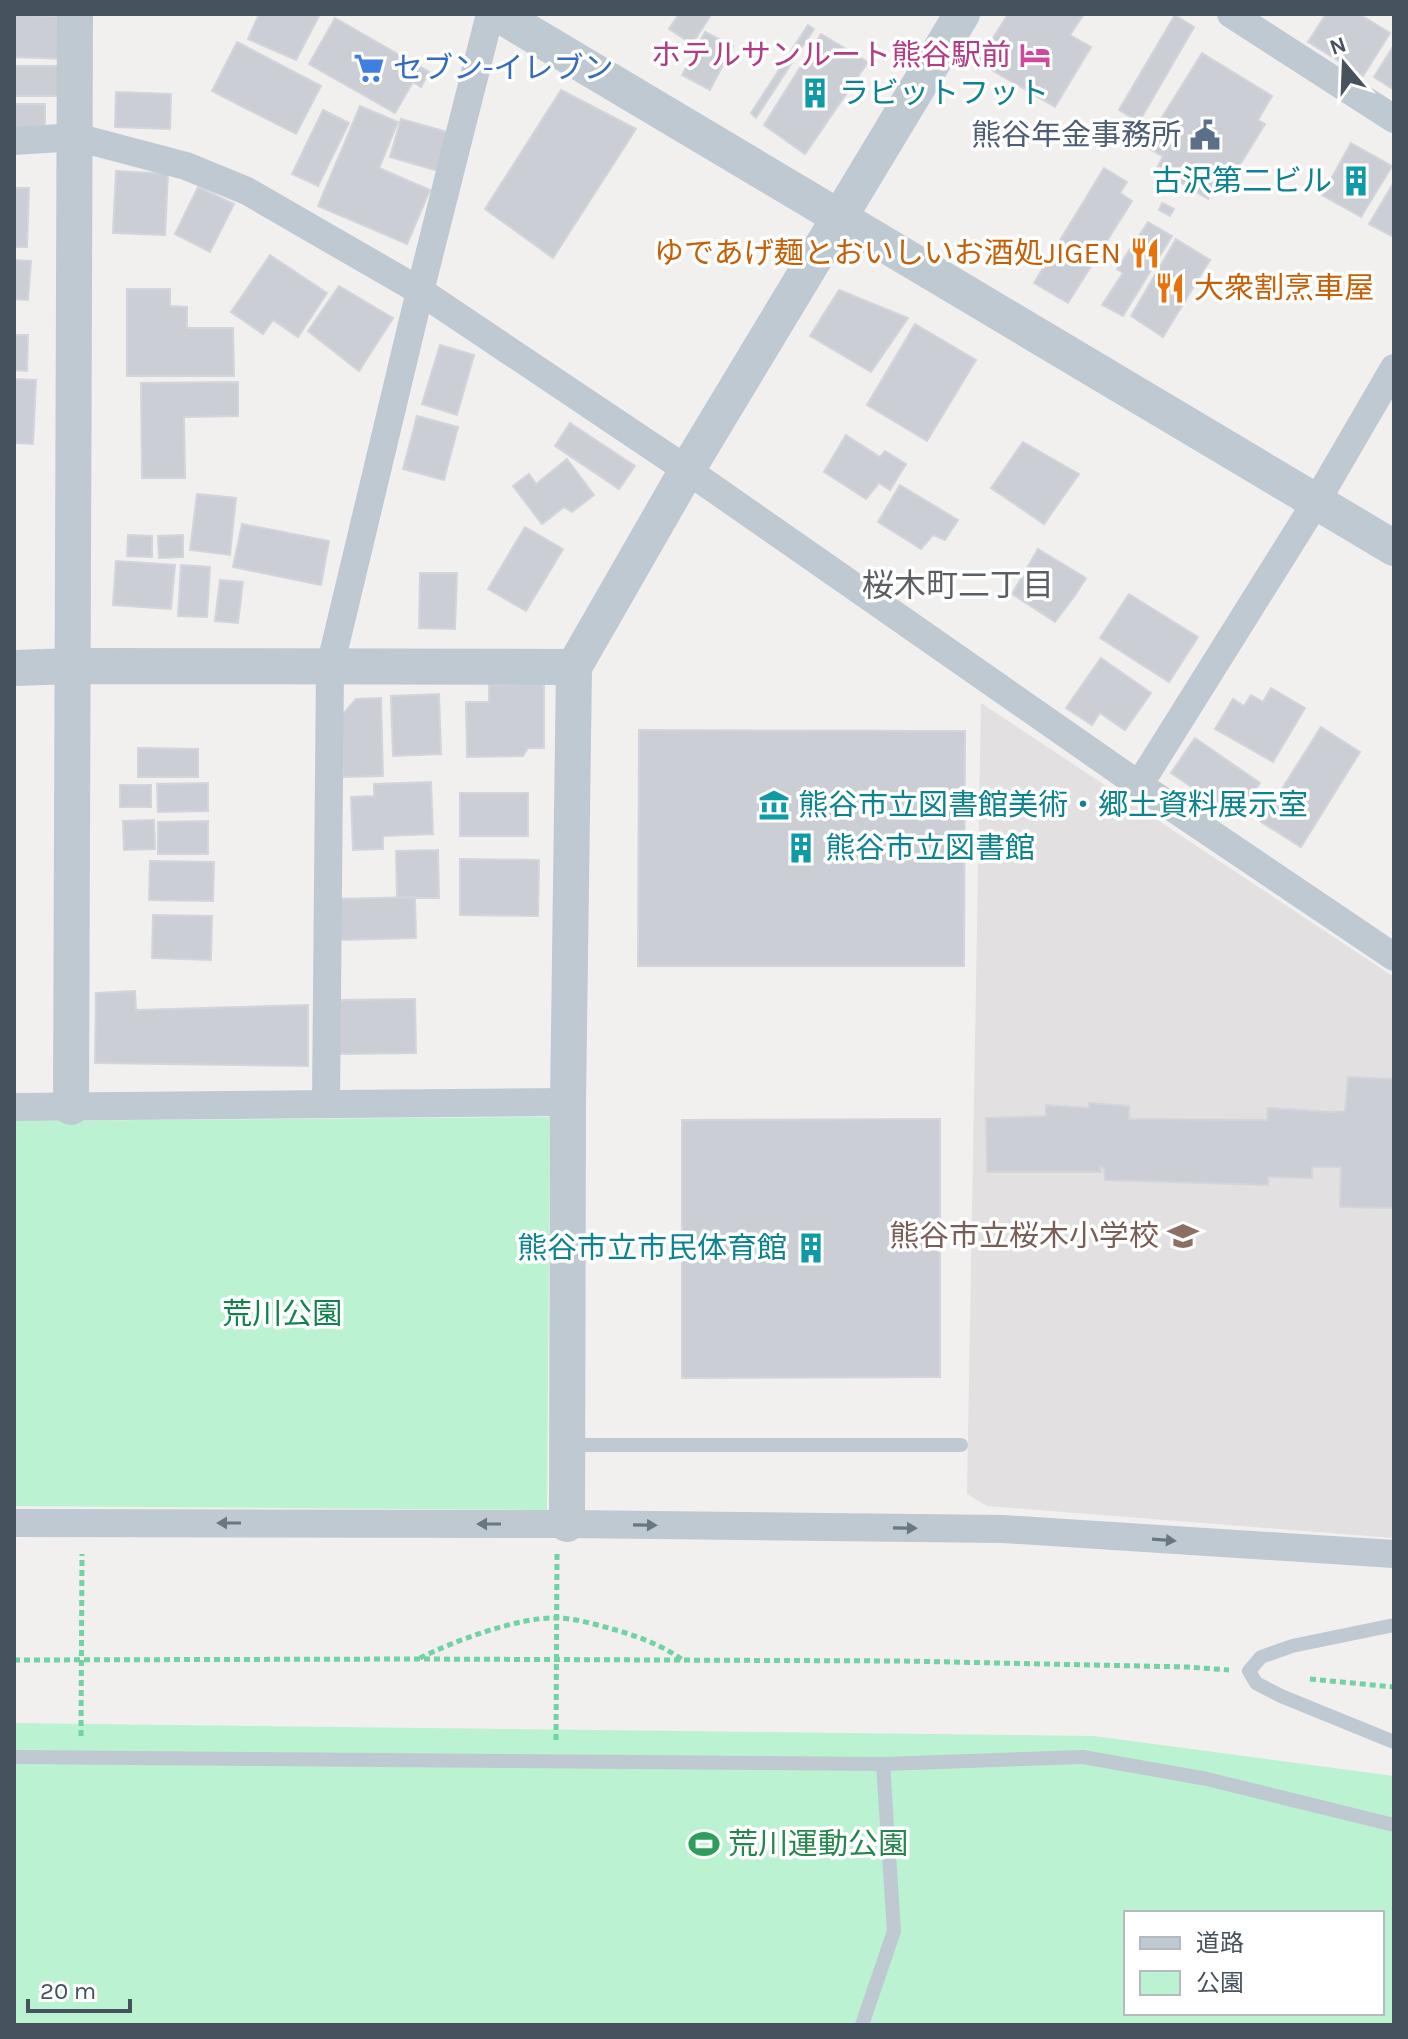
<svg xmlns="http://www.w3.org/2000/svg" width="1408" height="2039" viewBox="0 0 1408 2039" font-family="Karla,'Noto Sans JP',sans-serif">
<rect width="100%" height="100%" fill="#f2efef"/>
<path fill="#e3e0e1" d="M981,703L1394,977V1538L987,1506L967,1494Z"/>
<g fill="#bbf2d1" fill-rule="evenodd">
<path d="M550,1117L547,1510L14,1506V1121Z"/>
<path d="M14,1723L1094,1736L1394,1776V2025H14ZM1126,1913H1382V2013H1126Z"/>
</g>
<g fill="#cbced4" stroke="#d2d5db" stroke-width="2">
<path d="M259,14H320L296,60L248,39Z"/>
<path d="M679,14L711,15L692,44L669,29Z"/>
<path d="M1008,14H1084L1070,35L1091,47L1055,107L978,62Z"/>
<path d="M1326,14H1359L1390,33L1363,76L1308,42Z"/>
<path d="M14,15L67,16L66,59L14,57Z"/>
<path d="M1175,15L1194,27L1139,122L1119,110Z"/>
<path d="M335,18L429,72L421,87L413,82L395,113L309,64Z"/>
<path d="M808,25L814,29L756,118L751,113Z"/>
<path d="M705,32L733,46L710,90L682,75Z"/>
<path d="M821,34L868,62L805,154L764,125Z"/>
<path d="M237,42L321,86L296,134L212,91Z"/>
<path d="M1394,45V90L1374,77Z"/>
<path d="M1202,53L1272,96L1258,120L1265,124L1233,176L1225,171L1208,199L1157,168L1163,156L1144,146Z"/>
<rect x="14" y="66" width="44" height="30"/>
<path d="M561,90L636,129L553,258L485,209Z"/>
<path d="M116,92L171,94L170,129L115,127Z"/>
<rect x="14" y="104" width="31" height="27"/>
<path d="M360,106L398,122L379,168L430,190L407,244L318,206Z"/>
<path d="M323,110L349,123L318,186L292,174Z"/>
<path d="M401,119L454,134L442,172L390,157Z"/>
<path d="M1351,143L1392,166L1361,217L1322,195Z"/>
<path d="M1104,168L1127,182L1120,193L1132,201L1068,303L1034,283Z"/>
<path d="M116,171L168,174L165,235L113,233Z"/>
<path d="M1394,182V237L1369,224Z"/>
<path d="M198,187L234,204L210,252L175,234Z"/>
<path d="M14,188H29L27,247H14Z"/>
<path d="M1162,203L1174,209L1170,216L1159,210Z"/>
<path d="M1148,222L1172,236L1123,316L1102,305L1123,273L1117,269Z"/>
<path d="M1176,239L1210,260L1163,337L1131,316Z"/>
<path d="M270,255L327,293L298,337L273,320L263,334L231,312Z"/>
<path d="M14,260L31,261L28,300L14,299Z"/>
<path d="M339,286L393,318L359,371L308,331Z"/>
<path d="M127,289H170V306L187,307V328H233L234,376H127Z"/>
<path d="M839,290L908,318L871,372L810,336Z"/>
<path d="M915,324L976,360L927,441L867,405Z"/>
<path d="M14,335H28L27,371L14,370Z"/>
<path d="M440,345L474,355L457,415L422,404Z"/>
<path d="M14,379L36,380L33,444L14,443Z"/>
<path d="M238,382V416L184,417L185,478H142L141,383Z"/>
<path d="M417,416L458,427L444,480L403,469Z"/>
<path d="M570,423L635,466L619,489L555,446Z"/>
<path d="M846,435L880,457L885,451L906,464L890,490L879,483L866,499L824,472Z"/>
<path d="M1023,442L1079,474L1044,524L991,488Z"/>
<path d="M567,459L594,495L572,512L564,507L542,524L513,486L529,474L536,484Z"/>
<path d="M900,485L958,520L945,540L933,535L921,549L878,522Z"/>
<path d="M197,494L236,498L230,555L190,550Z"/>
<path d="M242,524L329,541L321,585L233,567Z"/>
<path d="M525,527L563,549L526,611L488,589Z"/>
<path d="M128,535L152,536V557L127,556Z"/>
<path d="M183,535V557L159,558L158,536Z"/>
<path d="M1038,549L1086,578L1076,594L1055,622L1012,594Z"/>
<path d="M116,561L175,565L171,609L113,605Z"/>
<path d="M181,565L210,567L207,617L178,616Z"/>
<path d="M420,573H457L455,629L419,628Z"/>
<path d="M220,580L243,582L238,623L215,621Z"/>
<path d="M1129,594L1198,637L1169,682L1100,638Z"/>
<path d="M1101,658L1151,693L1125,730L1100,713L1092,725L1066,708Z"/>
<path d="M544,684V748H528L523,756L467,757L466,702H489V685Z"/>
<path d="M1271,688L1305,708L1273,762L1215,729L1233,699L1244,706L1251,695L1263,702Z"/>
<path d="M439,694L441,754L393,756L391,696Z"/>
<path d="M381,698L383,776L343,777L342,715L356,699Z"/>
<path d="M1321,727L1360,752L1301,847L1261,822Z"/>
<path d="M639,730L965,731L964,966H638Z"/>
<path d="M1195,738L1260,783L1236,817L1171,773Z"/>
<path d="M138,748L198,749V777H138Z"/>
<path d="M431,782L433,834L383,836V849L353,850L351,797L374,796V784Z"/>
<path d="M208,783V811L158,812L157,784Z"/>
<rect x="120" y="785" width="31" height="22"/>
<rect x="460" y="793" width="68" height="43"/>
<path d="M154,820L155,849L124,850L123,821Z"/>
<path d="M208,821V854H158V822Z"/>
<path d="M438,850L439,898H397L396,851Z"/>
<path d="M460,859L539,860L538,916L460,915Z"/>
<path d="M150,861L214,862L213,901L149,900Z"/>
<path d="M415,897L416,938L340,940V899Z"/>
<path d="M153,915L212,916L211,960L152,958Z"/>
<path d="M135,991L136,1010L308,1005V1066L95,1063L96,993Z"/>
<path d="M415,999L416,1053L339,1054L340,1000Z"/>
<path d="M1348,1077L1394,1079V1208L1340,1207L1341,1167H1312V1178L1268,1177V1185L1105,1180L1104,1168L1100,1166L1101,1172H987L986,1118L1046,1116V1105L1089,1108V1103L1129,1106V1119L1267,1120L1268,1108L1332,1112L1345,1111Z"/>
<path d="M940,1119V1377L682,1378V1120Z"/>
</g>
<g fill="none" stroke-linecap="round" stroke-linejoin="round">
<g stroke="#71d2a3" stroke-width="5" stroke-dasharray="6 4" stroke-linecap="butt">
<path d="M420,1658C454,1641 518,1617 556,1618C576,1618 597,1625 616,1630C640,1637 663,1646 683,1660"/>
<path d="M14,1660L419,1659L903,1661L1188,1667L1229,1670"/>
<path d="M1310,1679L1394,1687"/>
<path d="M81,1736L82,1554"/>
<path d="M556,1740L557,1554"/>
</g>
<g stroke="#bec9d2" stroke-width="14">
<path d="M567,1445H961"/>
<path d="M1394,1625L1292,1646L1261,1657L1249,1671L1256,1683L1281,1696L1394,1742"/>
<path d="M14,1757L883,1764L1083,1757L1207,1779L1394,1825"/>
<path d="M862,2025L894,1931L883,1764"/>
</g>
<g stroke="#bec9d2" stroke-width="28">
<path d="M1231,14L1394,119"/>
<path d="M14,141L76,137L186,166L247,191L420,291L687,470L1139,785L1394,957"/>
<path d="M1139,785L1316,502L1394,368"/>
<path d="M326,1103L330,667L420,291L490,14"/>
<path d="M14,1107L568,1102"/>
<path d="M14,1523L567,1524L1003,1529L1394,1554"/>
</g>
<g stroke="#bec9d2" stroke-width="36">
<path d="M498,14L1394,548"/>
<path d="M14,668L73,666L574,667"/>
<path d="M71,1107L75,14"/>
<path d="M567,1524L568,1102L574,667L687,470L962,14"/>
</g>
</g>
<defs><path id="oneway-solid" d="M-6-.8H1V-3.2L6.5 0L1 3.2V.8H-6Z" transform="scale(2)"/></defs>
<g fill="#6a7680">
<use href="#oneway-solid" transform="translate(229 1523) rotate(-180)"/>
<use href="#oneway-solid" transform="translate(489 1524) rotate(-180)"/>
<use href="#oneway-solid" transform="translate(645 1525) rotate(1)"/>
<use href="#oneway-solid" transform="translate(905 1528) rotate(1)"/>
<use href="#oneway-solid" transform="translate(1164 1540) rotate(4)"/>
</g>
<defs>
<g id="hotel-bare" transform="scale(2.4)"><path d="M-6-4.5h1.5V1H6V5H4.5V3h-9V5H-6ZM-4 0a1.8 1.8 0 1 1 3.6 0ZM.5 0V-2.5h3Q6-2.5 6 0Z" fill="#d1479c" stroke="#fff" stroke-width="2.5" paint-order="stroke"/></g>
<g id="supermarket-bare" transform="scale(2.4)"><path d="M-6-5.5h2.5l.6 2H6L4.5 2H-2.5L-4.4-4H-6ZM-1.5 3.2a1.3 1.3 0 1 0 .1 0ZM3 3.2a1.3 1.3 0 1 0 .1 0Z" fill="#3f7fe0" stroke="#fff" stroke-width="2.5" paint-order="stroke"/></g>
<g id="building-bare" transform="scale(2.4)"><path d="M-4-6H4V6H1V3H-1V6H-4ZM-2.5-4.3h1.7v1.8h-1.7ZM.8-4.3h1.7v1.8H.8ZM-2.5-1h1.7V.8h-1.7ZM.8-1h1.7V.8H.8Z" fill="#0f9aa8" stroke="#fff" stroke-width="2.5" paint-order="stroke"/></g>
<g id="civic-bare" transform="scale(2.4)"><path d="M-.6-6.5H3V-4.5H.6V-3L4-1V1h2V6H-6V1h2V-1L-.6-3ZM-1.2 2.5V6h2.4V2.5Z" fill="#5c6f8a" stroke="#fff" stroke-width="2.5" paint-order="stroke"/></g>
<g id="restaurant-bare" transform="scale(2.4)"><path d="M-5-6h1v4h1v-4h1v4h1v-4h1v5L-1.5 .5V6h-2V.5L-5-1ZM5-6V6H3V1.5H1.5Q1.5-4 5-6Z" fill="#e8710a" stroke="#fff" stroke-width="2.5" paint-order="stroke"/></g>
<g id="museum-bare" transform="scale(2.4)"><path d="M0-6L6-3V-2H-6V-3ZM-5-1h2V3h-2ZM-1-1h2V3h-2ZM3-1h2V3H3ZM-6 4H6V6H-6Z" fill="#0f9aa8" stroke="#fff" stroke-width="2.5" paint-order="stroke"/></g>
<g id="school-bare" transform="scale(2.4)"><path d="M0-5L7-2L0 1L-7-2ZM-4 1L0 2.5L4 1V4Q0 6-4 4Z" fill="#8d6e63" stroke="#fff" stroke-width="2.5" paint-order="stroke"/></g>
<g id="stadium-bare" transform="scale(2.4)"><path d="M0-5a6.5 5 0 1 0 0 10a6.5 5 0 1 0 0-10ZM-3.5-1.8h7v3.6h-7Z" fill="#2e9e5b" stroke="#fff" stroke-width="2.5" paint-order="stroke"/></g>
</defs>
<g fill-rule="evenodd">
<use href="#hotel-bare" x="1035" y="55"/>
<use href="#supermarket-bare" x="369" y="68"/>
<use href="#building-bare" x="815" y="93"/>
<use href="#civic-bare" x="1205" y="135"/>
<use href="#building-bare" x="1356" y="181"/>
<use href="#restaurant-bare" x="1145" y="253"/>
<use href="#restaurant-bare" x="1170" y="288"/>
<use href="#museum-bare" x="774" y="805"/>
<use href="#building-bare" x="801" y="848"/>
<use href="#school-bare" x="1183" y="1236"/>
<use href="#building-bare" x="811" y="1248"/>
<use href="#stadium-bare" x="704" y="1844"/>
</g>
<g text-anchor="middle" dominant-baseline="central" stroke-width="7" stroke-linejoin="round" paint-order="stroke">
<g font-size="30" fill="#b23c85" stroke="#fff" text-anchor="end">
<text x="1011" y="55">ホテルサンルート熊谷駅前</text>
</g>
<g font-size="30" fill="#366cbe" stroke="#fff" text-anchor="start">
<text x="393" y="68">セブン-イレブン</text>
</g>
<g font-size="30" fill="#0d838f" stroke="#fff" text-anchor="start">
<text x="839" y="93">ラビットフット</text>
<text x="1332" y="181" text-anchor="end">古沢第二ビル</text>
<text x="798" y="805">熊谷市立図書館美術・郷土資料展示室</text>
<text x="825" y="848">熊谷市立図書館</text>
<text x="787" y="1248" text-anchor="end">熊谷市立市民体育館</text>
</g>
<g font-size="30" fill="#4e5e75" stroke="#fff" text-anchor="end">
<text x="1181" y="135">熊谷年金事務所</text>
</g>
<g font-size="30" fill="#c56008" stroke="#fff" text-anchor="end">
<text x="1121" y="253">ゆであげ麺とおいしいお酒処JIGEN</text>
<text x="1194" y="288" text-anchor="start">大衆割烹車屋</text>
</g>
<g font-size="30" fill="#785e54" stroke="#fff" text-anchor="end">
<text x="1159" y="1236">熊谷市立桜木小学校</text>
</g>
<g font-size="30" fill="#12834c" stroke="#fff">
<text x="282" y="1314">荒川公園</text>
</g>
<g font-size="30" fill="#27864d" stroke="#fff" text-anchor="start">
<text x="728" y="1844">荒川運動公園</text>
</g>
<g font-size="32" fill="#5b5f64" stroke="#fff">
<text x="958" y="585">桜木町二丁目</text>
</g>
</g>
<rect width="1408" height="2039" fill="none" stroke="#46525d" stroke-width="32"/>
<rect x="1124" y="1911" width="260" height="104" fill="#ffffff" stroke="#b5babe" stroke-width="2"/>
<rect x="1140" y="1937" width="40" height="12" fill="#bec9d2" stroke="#b5babe" stroke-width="2"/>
<text x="1196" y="1951" font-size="24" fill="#46525d">道路</text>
<rect x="1140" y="1971" width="40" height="24" fill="#bbf2d1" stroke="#b5babe" stroke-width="2"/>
<text x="1196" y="1991" font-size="24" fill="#46525d">公園</text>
<g transform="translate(1344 64) rotate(341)" stroke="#ffffff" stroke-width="6" paint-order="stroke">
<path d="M0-6L14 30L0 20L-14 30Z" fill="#46525d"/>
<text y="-12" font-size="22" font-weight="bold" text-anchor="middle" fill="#46525d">N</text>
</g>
<path d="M28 1999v12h102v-12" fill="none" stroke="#46525d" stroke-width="4"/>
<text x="40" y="1999" font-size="24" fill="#46525d" stroke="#ffffff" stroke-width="6" paint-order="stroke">20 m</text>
</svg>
